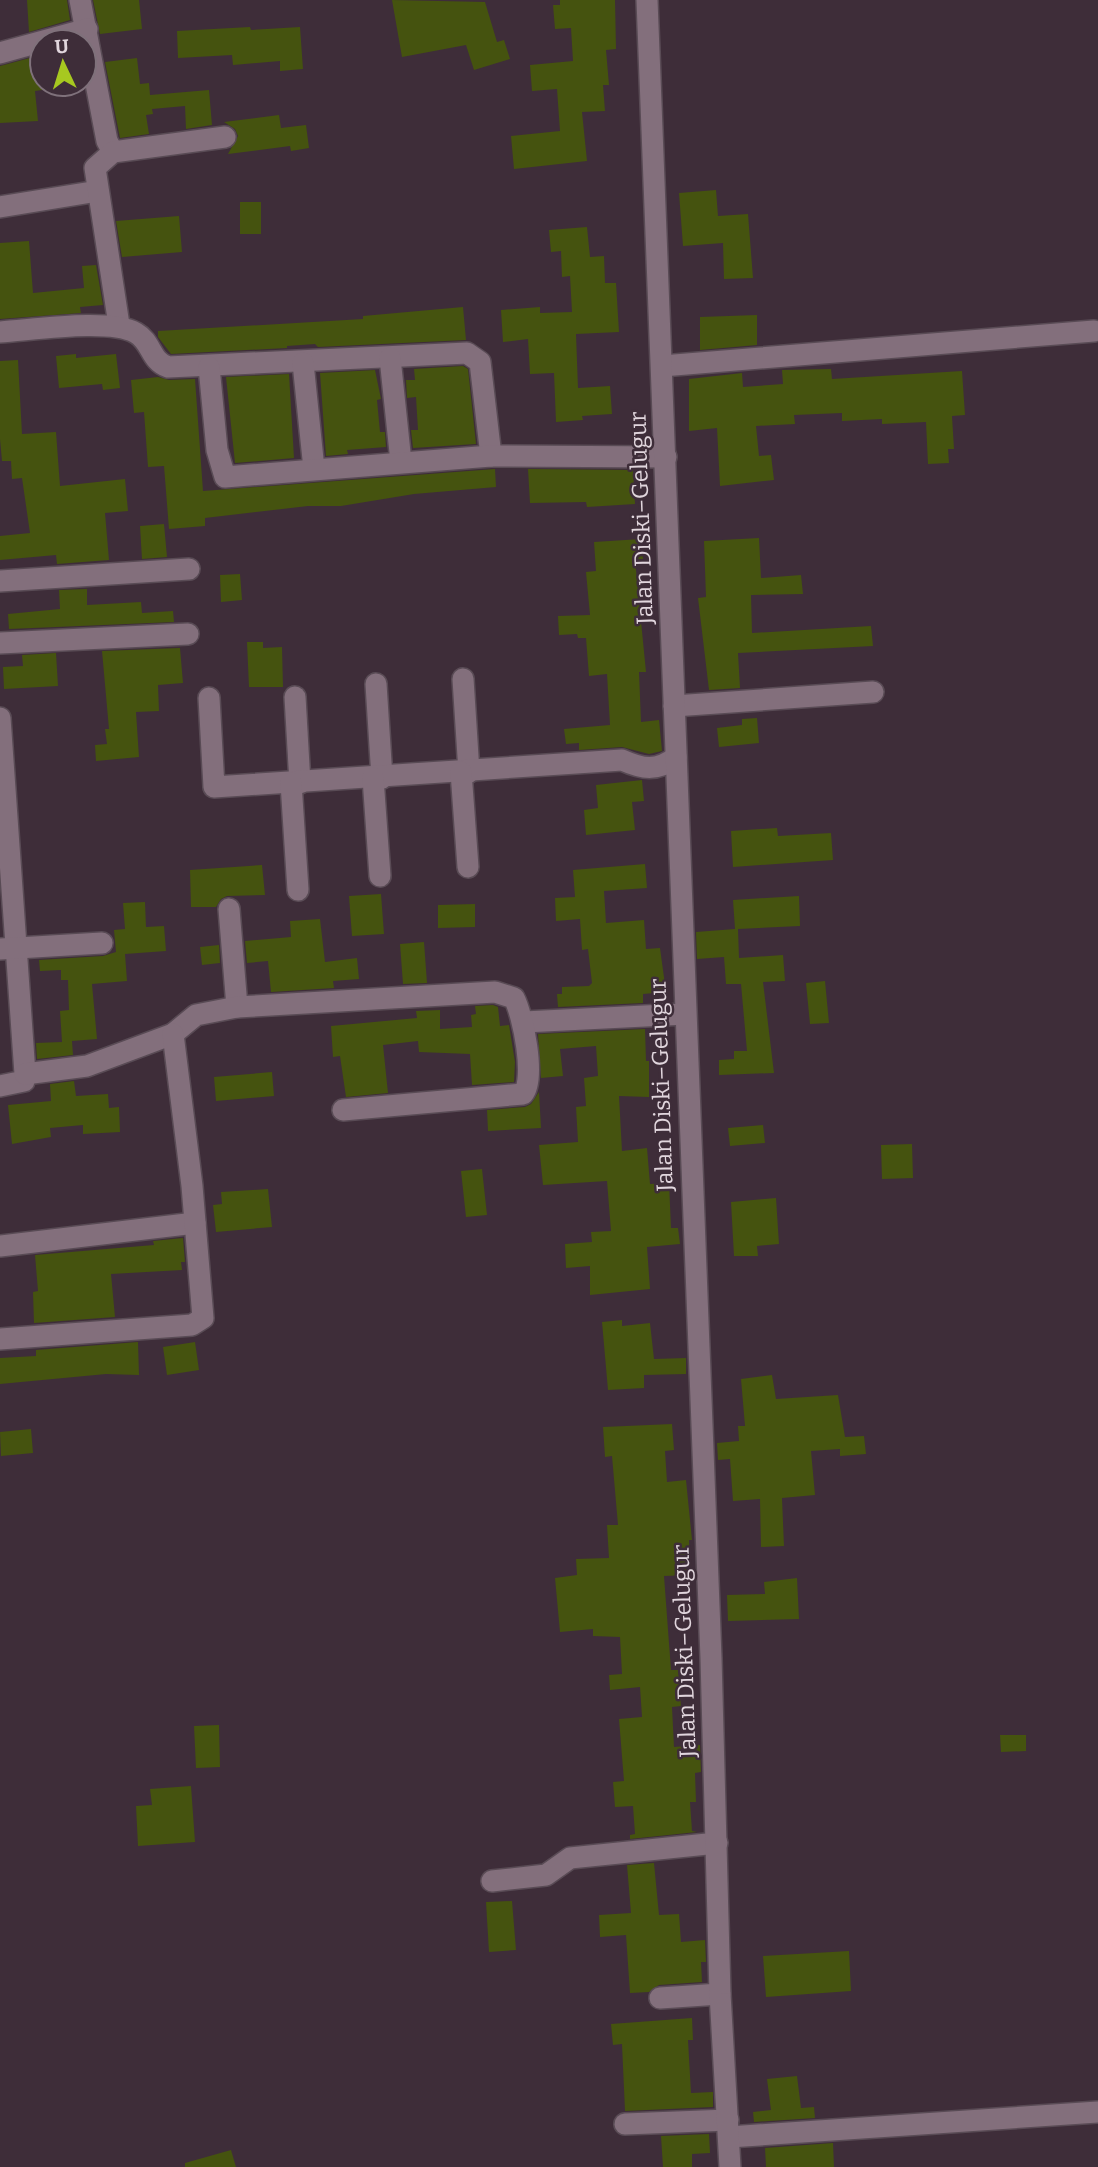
<svg xmlns="http://www.w3.org/2000/svg" width="1098" height="2167" viewBox="0 0 1098 2167" font-family="Bitter,serif">
<rect width="100%" height="100%" fill="#3e2d39"/>
<g fill="#45530f">
<path d="M27,0H67L70,20L29,32Z"/>
<path d="M93,0H139L142,29L100,34Z"/>
<path d="M392,0L485,2L497,42L504,40L510,59L474,70L466,45L402,57Z"/>
<path d="M560,0H615L616,49L606,50L609,85H603L605,111L582,112L587,161L514,169L511,136L560,131L557,89L532,91L530,65L573,61L571,28L555,29L553,5H560Z"/>
<path d="M250,27L251,30L300,27L303,69L280,71V61L233,65L232,55L178,58L177,31Z"/>
<path d="M41,55L42,90L35,91L38,121L0,123V66Z"/>
<path d="M137,58L140,84L149,83L150,95L209,90L212,125L186,129L185,106L152,109L153,114L146,115L149,134L120,138L105,62Z"/>
<path d="M279,115L281,128L306,125L309,148L291,151L290,146L228,154L238,136L235,129L224,122Z"/>
<path d="M716,190L718,216L748,214L753,278L724,279L723,243L683,246L679,193Z"/>
<rect x="240" y="202" width="21" height="32"/>
<path d="M179,216L182,252L122,257L116,221Z"/>
<path d="M587,227L590,257L604,256L605,283H616L619,332L576,334L578,388L610,386L612,414L582,416L583,420L556,422L554,373L530,374L528,339L503,342L501,310L540,307V313L572,312L570,276L562,277L561,251L551,252L549,230Z"/>
<path d="M29,241L33,293L84,288L82,266L96,265L103,305L80,307L81,313L0,319V243Z"/>
<path d="M463,307L466,340L318,347L315,344L287,346V348L171,354L158,337V331L363,319V316Z"/>
<path d="M757,315V345L700,350V317Z"/>
<path d="M76,354V358L116,354L120,388L103,390L102,384L59,388L56,356Z"/>
<path d="M18,360L22,434L56,432L60,486L125,479L128,511L105,513L109,560L57,564L56,555L0,560V536L30,533L22,478L12,479L11,461H2L0,439V361Z"/>
<path d="M463,366L468,369L476,444L413,448L411,430H418L416,397L407,398L406,380H415L414,369Z"/>
<path d="M831,369L832,379L962,371L965,415L952,416L954,449H948L949,463L928,464L926,422L882,424V419L842,421V413L794,415L795,424L756,426L759,456L771,455L774,480L720,486L717,428L689,431V379L742,373L743,387L783,384L782,370Z"/>
<path d="M375,370L381,399L377,400L380,432H385L386,447L347,450L348,454L326,456L320,373Z"/>
<path d="M289,374L294,458L235,463L226,377Z"/>
<path d="M158,377L169,380L195,379L203,491L495,469L496,487L414,494L341,506H308L205,518V526L169,529L164,466L148,467L144,412L134,413L131,380Z"/>
<path d="M528,469L633,470L635,504L587,507L586,502L530,503Z"/>
<path d="M164,524L167,557L142,559L140,526Z"/>
<path d="M759,538L761,578L801,575L803,594L751,595L752,633L871,626L873,646L738,653L740,688L709,690L698,598L706,597L704,541Z"/>
<path d="M641,539L643,559L635,560L646,672H639L641,722L659,720L662,751L649,754L622,747L579,750V743L566,744L564,729L610,725L607,674L589,676L586,638H578L577,634L559,635L558,616L590,615L586,572L596,571L594,542Z"/>
<path d="M240,574L242,600L221,602L220,575Z"/>
<path d="M87,589V605L141,602L142,613L173,611L174,622L9,629L8,614L60,609L59,590Z"/>
<path d="M247,642H263V648L282,647L283,687H249Z"/>
<path d="M180,648L183,683L158,685L159,711L136,712L139,757L96,761L95,745L107,744L105,729H109L102,651Z"/>
<path d="M56,653L58,686L4,689L3,667L23,666L22,655Z"/>
<path d="M757,718L759,743L719,747L717,728L742,725V719Z"/>
<path d="M642,780L644,801L632,802L635,830L586,835L584,810L598,808L596,785Z"/>
<path d="M777,828L778,836L831,833L833,860L733,867L731,831Z"/>
<path d="M645,864L647,888L604,891L606,923L644,920L646,949L660,948L666,992L643,994V1003L558,1007L557,994H562V987L589,986L592,983L588,949L582,950L580,919L556,921L555,898L575,897L573,870Z"/>
<path d="M262,865L265,895L227,896L221,899L216,907H191L190,870Z"/>
<path d="M381,894L384,934L352,936L349,896Z"/>
<path d="M799,896L800,926L738,929L739,958L783,955L785,981L763,982L774,1073L719,1075V1060L734,1059V1051H747L741,984H726L724,957L697,959L696,932L735,929L733,900Z"/>
<path d="M145,902L146,927L164,926L166,951L125,954L127,981L92,984L97,1039L72,1041L73,1055L37,1059L36,1043L62,1042L60,1011L69,1010L68,980H61V970L40,971L39,960L103,956L116,952L114,930L125,929L123,903Z"/>
<path d="M475,904V927L438,928V905Z"/>
<path d="M320,919L325,962L357,958L359,979L333,981L334,988L271,992L268,961L247,963L245,941L291,937L290,921Z"/>
<path d="M424,942L427,983L403,984L400,944Z"/>
<path d="M219,945L220,963L202,965L200,947Z"/>
<path d="M825,981L829,1023L810,1024L806,983Z"/>
<path d="M493,1005L498,1007L500,1026L509,1025L515,1062L514,1082L472,1085L470,1054L419,1052L418,1041L383,1045L388,1093L346,1097L340,1056L333,1057L331,1026L417,1018L416,1011L440,1010V1029L472,1027L471,1015L476,1014L475,1006Z"/>
<path d="M645,1029L646,1061H649V1097L619,1096L622,1151L647,1148L650,1184L669,1183L671,1228H678L680,1244L647,1247L650,1289L590,1295V1266L566,1268L565,1244L592,1242L591,1232L611,1231L607,1181L543,1185L539,1145L578,1142L576,1107L586,1106L584,1078L598,1076L596,1046L560,1049L563,1076L541,1078L538,1034Z"/>
<path d="M272,1072L274,1096L216,1101L214,1077Z"/>
<path d="M74,1081L76,1096L108,1094L109,1108L119,1107L120,1132L83,1134V1125L50,1128L51,1137L12,1144L8,1105L51,1101L50,1084Z"/>
<path d="M539,1092L541,1128L488,1131L487,1110L525,1107L531,1104Z"/>
<path d="M763,1125L765,1143L730,1146L728,1128Z"/>
<path d="M912,1144L913,1178L882,1179L881,1145Z"/>
<path d="M482,1169L487,1215L466,1217L461,1171Z"/>
<path d="M268,1189L272,1227L216,1232L213,1205L222,1204L221,1192Z"/>
<path d="M776,1198L779,1244L757,1246L758,1256H734L731,1202Z"/>
<path d="M183,1238L185,1262H181L182,1270L111,1274L115,1317L34,1323L33,1292L38,1291L35,1255L154,1245L153,1241Z"/>
<path d="M622,1320V1326L650,1323L654,1359L686,1358V1374L644,1375V1388L608,1390L602,1322Z"/>
<path d="M138,1342L139,1375L106,1374L0,1384V1358L36,1356V1350Z"/>
<path d="M195,1342L199,1370L167,1375L163,1347Z"/>
<path d="M772,1375L776,1399L838,1395L845,1437L864,1436L866,1454L840,1456V1449L811,1451L815,1495L782,1498L784,1546L761,1547L760,1499L733,1501L730,1459L718,1460L717,1443L739,1441L738,1426H745L741,1379Z"/>
<path d="M672,1424L674,1450L665,1451L667,1482L686,1480L692,1540H689L690,1575L664,1576L671,1670H678L681,1706L672,1707L674,1747L700,1745L701,1772L695,1773L696,1802H690L692,1831L697,1832L630,1839V1835L635,1834L633,1806L615,1807L613,1782L624,1781L619,1719L642,1717L640,1687L610,1690L609,1675L622,1674L620,1637L593,1636V1629L560,1632L555,1578L577,1575L576,1559L609,1558L607,1525H618L612,1456L605,1457L603,1427Z"/>
<path d="M31,1429L33,1453L1,1456L0,1432Z"/>
<path d="M797,1578L799,1619L728,1621L727,1595L765,1594L764,1582Z"/>
<path d="M219,1725L220,1767L196,1768L194,1726Z"/>
<path d="M1000,1735H1026V1751L1001,1752Z"/>
<path d="M191,1786L195,1842L138,1846L136,1806L152,1805L150,1789Z"/>
<path d="M654,1863L659,1915L679,1914L681,1942L705,1940L706,1962H701L702,1982L659,1985L649,1992L630,1993L626,1935L600,1937L599,1915L631,1913L627,1865Z"/>
<path d="M512,1901L516,1950L489,1952L486,1902Z"/>
<path d="M849,1951L851,1991L766,1997L763,1956Z"/>
<path d="M692,2018L693,2040H688L691,2093L713,2092V2107L625,2111L622,2044L613,2045L611,2024Z"/>
<path d="M797,2076L801,2108L814,2107L815,2118L754,2122L753,2112L771,2110L767,2079Z"/>
<path d="M709,2134L710,2153L692,2154V2167H663L661,2136Z"/>
<path d="M833,2143L834,2167H766L765,2148Z"/>
<path d="M231,2150L236,2167H185V2163Z"/>
</g>
<g fill="none" stroke-linecap="round" stroke-linejoin="round">
<g stroke="#594b55" stroke-width="24">
<g id="street">
<path d="M80,0L107,141L113,152"/>
<path d="M0,53L87,29"/>
<path d="M0,207L98,191"/>
<path d="M119,325L95,168L113,152L225,137"/>
<path d="M0,332C33,330 110,318 136,333C152,342 150,361 168,367L467,353L480,362L491,456"/>
<path d="M390,358L401,462"/>
<path d="M303,363L314,469"/>
<path d="M662,366L1094,331"/>
<path d="M209,367L217,450L225,477L491,456L666,457"/>
<path d="M0,581L189,569"/>
<path d="M0,643L188,634"/>
<path d="M463,679L469,772"/>
<path d="M376,684L382,778"/>
<path d="M295,697L300,783"/>
<path d="M209,698L214,787L622,760C642,769 657,772 676,757"/>
<path d="M674,706L873,692"/>
<path d="M0,718L25,1074L24,1081L0,1086"/>
<path d="M461,772L468,867"/>
<path d="M373,778L380,876"/>
<path d="M291,783L298,890"/>
<path d="M229,909L237,1007"/>
<path d="M0,949L102,943"/>
<path d="M524,1022L685,1014"/>
<path d="M25,1074L87,1066L173,1034L196,1015L237,1007L495,992L514,998C523,1015 536,1079 523,1094L343,1110"/>
<path d="M0,1246L195,1223"/>
<path d="M0,1339L192,1325L203,1318L192,1186L173,1034"/>
<path d="M492,1881L546,1875L570,1858L717,1843"/>
<path d="M660,1998L720,1994"/>
<path d="M625,2124L728,2120"/>
<path d="M729,2137L1098,2112"/>
</g>
</g>
<g stroke="#594b55" stroke-width="24">
<path id="secondary" d="M647,0L711,1658L720,1994L730,2167"/>
</g>
<use href="#street" stroke="#836f7c" stroke-width="21"/>
<use href="#secondary" stroke="#836f7c" stroke-width="21"/>
</g>
<g text-anchor="middle" dominant-baseline="central" stroke-width="5" stroke-linejoin="round" paint-order="stroke">
<g font-size="23" fill="#e1d6dd" stroke="#3e2d39">
<text transform="translate(641 518) rotate(-92)">Jalan Diski–Gelugur</text>
<text transform="translate(661 1085) rotate(-92)">Jalan Diski–Gelugur</text>
<text transform="translate(684 1651) rotate(-92)">Jalan Diski–Gelugur</text>
</g>
</g>
<g transform="translate(63 63) rotate(356)"><circle r="33" fill="#3e2d39" stroke="#7f717b" stroke-width="2"/>
<path d="M0-5L12 26L0 18L-12 26Z" fill="#a7c820"/>
<text y="-10" font-size="19" font-weight="bold" text-anchor="middle" fill="#e1d6dd">U</text>
</g>
</svg>
